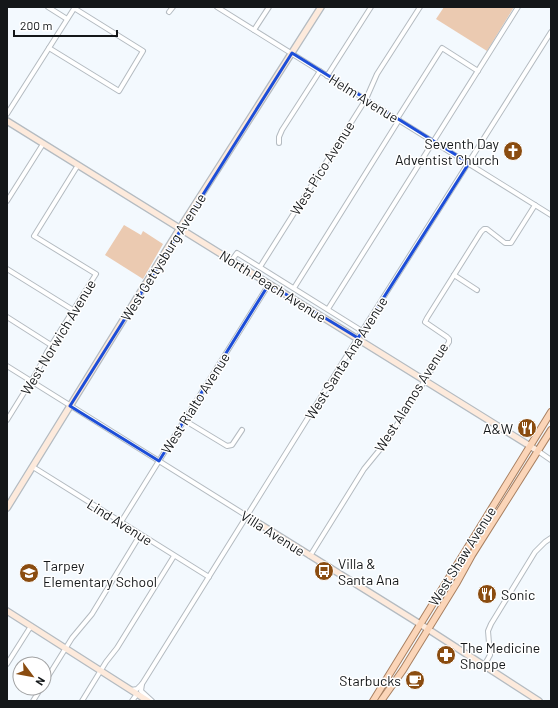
<svg xmlns="http://www.w3.org/2000/svg" width="558" height="708" viewBox="0 0 558 708" font-family="Barlow,sans-serif">
<rect width="100%" height="100%" fill="#f3f9fe"/>
<g fill="#ebcab1">
<path d="M444,7H514L487,51L436,19Z"/>
<path d="M124,225L141,235L143,231L163,244L143,279L105,255Z"/>
</g>
<g fill="none" stroke-linecap="round" stroke-linejoin="round">
<g stroke="#b4bbc1" stroke-width="6">
<g id="street">
<path d="M48,7L67,19"/>
<path d="M217,7L551,215"/>
<path d="M169,12L173,7"/>
<path d="M254,30L269,7"/>
<path d="M49,48L119,91L143,51L74,8"/>
<path d="M327,76L371,7"/>
<path d="M7,114L75,7"/>
<path d="M397,119L442,48L478,71"/>
<path d="M279,143V137L282,130L320,71"/>
<path d="M7,201L43,144"/>
<path d="M232,260L237,253L362,331"/>
<path d="M260,267L366,99L377,74L420,7"/>
<path d="M7,269L73,310"/>
<path d="M454,275L477,290"/>
<path d="M294,288L399,120"/>
<path d="M328,309L518,7"/>
<path d="M7,317L51,345"/>
<path d="M7,366L247,516"/>
<path d="M7,420L38,370L47,352L96,274L34,236L78,165"/>
<path d="M184,420L227,446L232,445L242,430"/>
<path d="M538,451L551,460"/>
<path d="M33,467L209,577"/>
<path d="M121,522L269,284"/>
<path d="M310,556L364,469L386,442L449,342V339L447,337L425,322L427,318L481,232L484,229H487L505,243H511L535,205"/>
<path d="M7,664L31,626"/>
<path d="M484,666L490,655L488,631L491,624L535,552L545,542L551,538"/>
<path d="M44,683L72,638L92,614L140,535"/>
<path d="M142,684L141,691L152,701"/>
<path d="M131,690L137,689L142,684L364,328L551,32"/>
<path d="M33,701L41,688"/>
<path d="M82,701L106,662L117,648L174,556"/>
<path d="M132,701L137,694"/>
</g>
</g>
<g stroke="#b4bbc1" stroke-width="8">
<g id="secondary">
<path d="M7,121L538,451"/>
<path d="M7,508L180,228L321,7"/>
<path d="M247,516L420,624L539,701"/>
<path d="M7,611L148,701"/>
</g>
</g>
<g stroke="#a88062" stroke-width="8">
<g id="primary">
<path d="M373,701L551,412"/>
<path d="M381,701L403,670L456,584L472,555L551,430"/>
</g>
</g>
<use href="#street" stroke="#fff" stroke-width="4"/>
<use href="#secondary" stroke="#fdeadc" stroke-width="5.5"/>
<use href="#primary" stroke="#fbd5b8" stroke-width="6"/>
</g>
<path fill="none" stroke="#1d4ed8" stroke-width="3" stroke-linejoin="round" d="M292,53L469,163L358,338L269,284L159,461L70,406Z"/>
<defs>
<g id="church-disc" transform="scale(1)"><circle r="9.5" fill="#8a4c10" stroke="#fff"/><path d="M-1.2-6h2.4v3.5h3.3v2.4h-3.3V6h-2.4V-.1h-3.3v-2.4h3.3Z" fill="#fff"/></g>
<g id="restaurant-disc" transform="scale(1)"><circle r="9.5" fill="#8a4c10" stroke="#fff"/><path d="M-5-6h1v4h1v-4h1v4h1v-4h1v5L-1.5 .5V6h-2V.5L-5-1ZM5-6V6H3V1.5H1.5Q1.5-4 5-6Z" fill="#fff"/></g>
<g id="bus-disc" transform="scale(1)"><circle r="9.5" fill="#8a4c10" stroke="#fff"/><path d="M-5-6H5V4H4V6H2V4H-2V6H-4V4H-5ZM-3.5-4V0h7V-4ZM-3.5 1.2v1.5H-2V1.2ZM2 1.2v1.5H3.5V1.2Z" fill="#fff"/></g>
<g id="school-disc" transform="scale(1)"><circle r="9.5" fill="#8a4c10" stroke="#fff"/><path d="M0-5L7-2L0 1L-7-2ZM-4 1L0 2.5L4 1V4Q0 6-4 4Z" fill="#fff"/></g>
<g id="pharmacy-disc" transform="scale(1)"><circle r="9.5" fill="#8a4c10" stroke="#fff"/><path d="M-2-6h4v4h4v4h-4v4h-4v-4h-4v-4h4Z" fill="#fff"/></g>
<g id="cafe-disc" transform="scale(1)"><circle r="9.5" fill="#8a4c10" stroke="#fff"/><path d="M-5.5-4.5H6V0H3Q3 3.5 0 3.5H-2.5Q-5.5 3.5-5.5 0ZM3-3.2v2h1.7v-2ZM-6 4.5H4V6H-6Z" fill="#fff"/></g>
</defs>
<g fill-rule="evenodd">
<use href="#church-disc" x="513" y="151"/>
<use href="#restaurant-disc" x="527" y="428"/>
<use href="#bus-disc" x="324" y="571"/>
<use href="#school-disc" x="29" y="573"/>
<use href="#restaurant-disc" x="487" y="594"/>
<use href="#pharmacy-disc" x="446" y="655"/>
<use href="#cafe-disc" x="415" y="680"/>
</g>
<g text-anchor="middle" dominant-baseline="central" stroke-width="3" stroke-linejoin="round" paint-order="stroke">
<g font-size="14" fill="#141719" stroke="#fff">
<text transform="translate(364 98) rotate(32)">Helm Avenue</text>
<text transform="translate(322 168) rotate(-58)">West Pico Avenue</text>
<text transform="translate(163 257) rotate(-58)">West Gettysburg Avenue</text>
<text transform="translate(273 286) rotate(32)">North Peach Avenue</text>
<text transform="translate(58 337) rotate(-59)">West Norwich Avenue</text>
<text transform="translate(346 358) rotate(-58)">West Santa Ana Avenue</text>
<text transform="translate(411 397) rotate(-58)">West Alamos Avenue</text>
<text transform="translate(195 403) rotate(-58)">West Rialto Avenue</text>
<text transform="translate(120 522) rotate(32)">Lind Avenue</text>
<text transform="translate(273 533) rotate(32)">Villa Avenue</text>
<text transform="translate(462 556) rotate(-58)">West Shaw Avenue</text>
</g>
<g font-size="14" fill="#141719" stroke="#fff" text-anchor="start">
<text x="499" y="143" text-anchor="end">Seventh Day<tspan x="499" dy="16">Adventist Church</tspan></text>
<text x="513" y="428" text-anchor="end">A&amp;W</text>
<text x="338" y="563">Villa &amp;<tspan x="338" dy="16">Santa Ana</tspan></text>
<text x="43" y="565">Tarpey<tspan x="43" dy="16">Elementary School</tspan></text>
<text x="501" y="594">Sonic</text>
<text x="460" y="647">The Medicine<tspan x="460" dy="16">Shoppe</tspan></text>
<text x="401" y="680" text-anchor="end">Starbucks</text>
</g>
</g>
<rect width="558" height="708" fill="none" stroke="#141719" stroke-width="16"/>
<g transform="translate(32 676) rotate(122)"><circle r="19" fill="#ffffff" stroke="#a1a2a3"/>
<path d="M0-3L7 15L0 10L-7 15Z" fill="#8a4c10"/>
<text y="-6" font-size="11" font-weight="bold" text-anchor="middle" fill="#141719">N</text>
</g>
<path d="M14 30v6h103v-6" fill="none" stroke="#141719" stroke-width="2"/>
<text x="20" y="30" font-size="12" fill="#141719" stroke="#ffffff" stroke-width="3" paint-order="stroke">200 m</text>
</svg>
